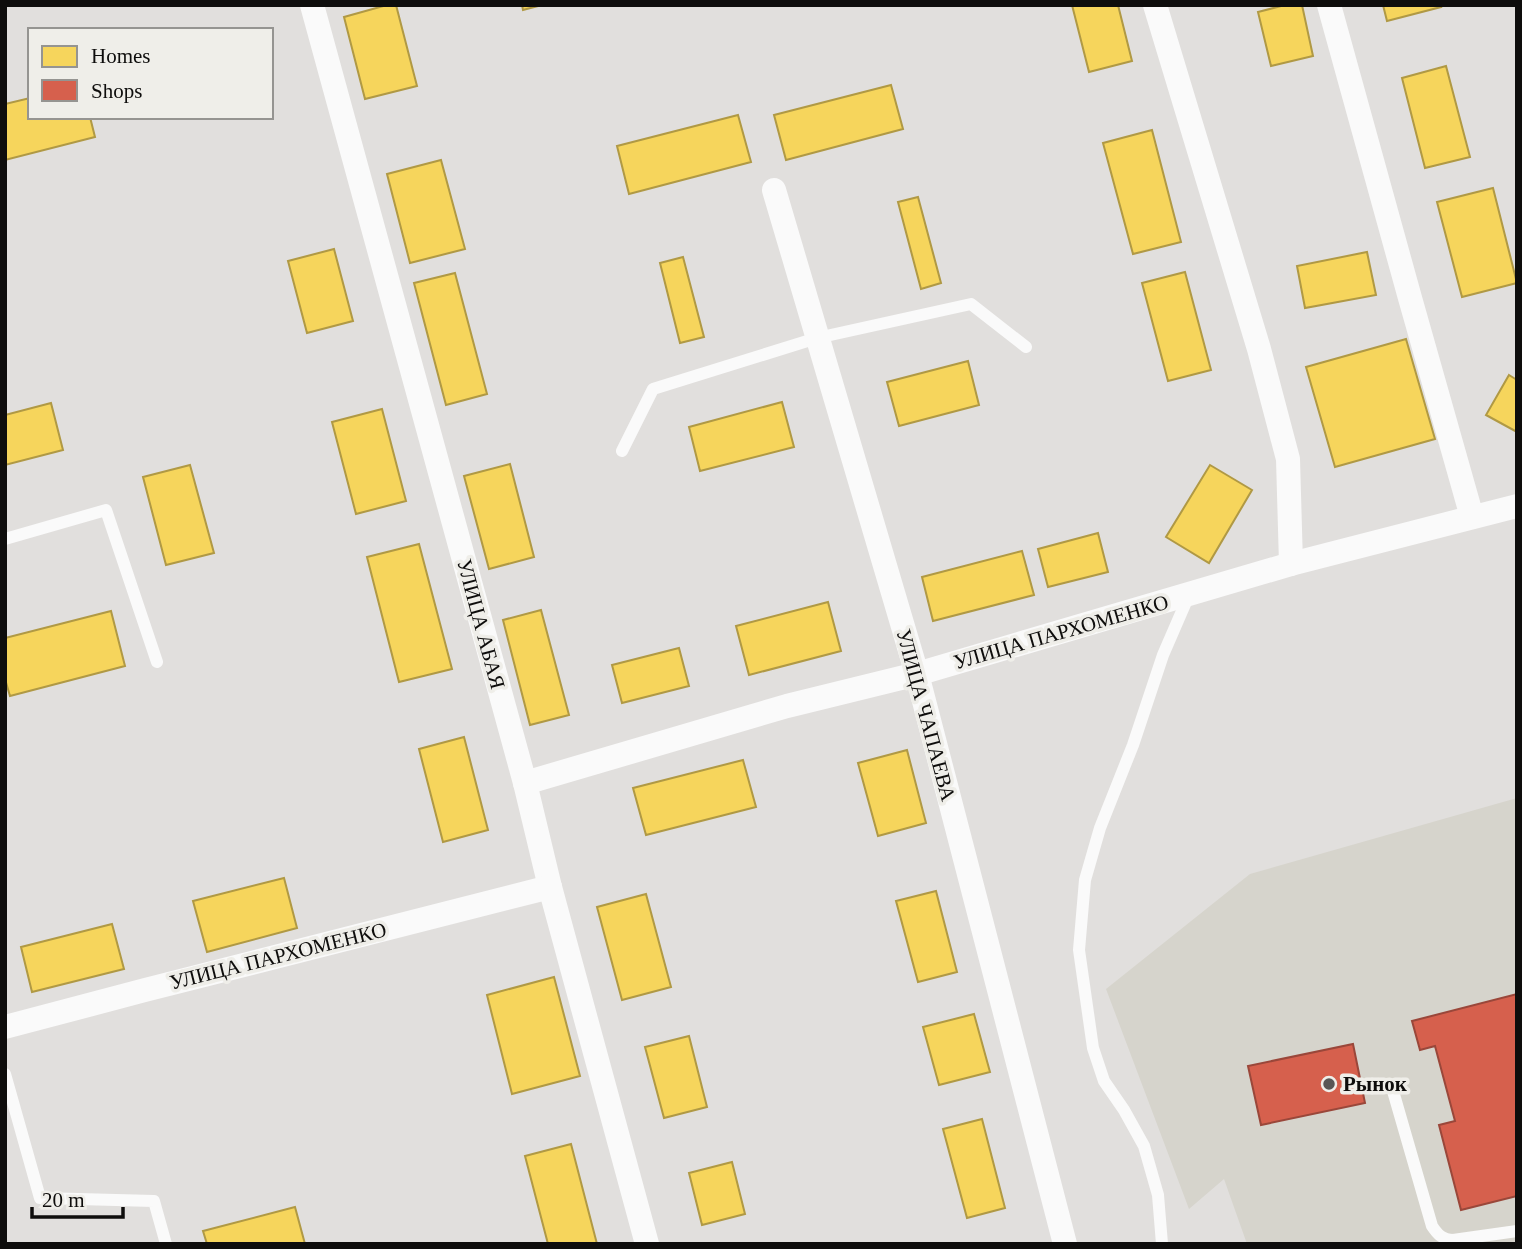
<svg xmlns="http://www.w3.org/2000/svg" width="1522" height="1249" viewBox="0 0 1522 1249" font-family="'Times New Roman',serif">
<rect width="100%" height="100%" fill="#e1dfdd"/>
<path fill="#d6d4cc" d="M1517,798V1244H1247L1224,1179L1189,1209L1106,989L1250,874Z"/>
<g fill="#f6d55c" stroke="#b09944" stroke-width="2">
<path d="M387,5H396L417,86L365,99L344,17Z"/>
<path d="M522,5H542L523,10Z"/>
<path d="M1072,5H1118L1132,61L1089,72Z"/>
<path d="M1285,5H1302L1313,56L1271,66L1258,12Z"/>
<path d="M1383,5H1440L1441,7L1387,21Z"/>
<path d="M1446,66L1470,157L1425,168L1402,78Z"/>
<path d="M891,85L903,129L786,160L774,115Z"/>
<path d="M30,98V117H90L95,137L5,160V104Z"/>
<path d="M738,115L751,162L629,194L617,146Z"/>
<path d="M1152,130L1181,242L1133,254L1103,143Z"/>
<path d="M441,160L465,249L410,263L387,174Z"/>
<path d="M1493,188L1517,283L1462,297L1437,202Z"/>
<path d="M918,197L941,283L921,289L898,202Z"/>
<path d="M334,249L353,321L307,333L288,261Z"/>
<path d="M1367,252L1376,295L1305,308L1297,266Z"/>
<path d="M683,257L704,337L680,343L660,263Z"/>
<path d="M1185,272L1211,370L1168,381L1142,283Z"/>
<path d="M455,273L487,394L446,405L414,283Z"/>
<path d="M1406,339L1435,439L1335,467L1306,367Z"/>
<path d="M968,361L979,405L899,426L887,382Z"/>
<path d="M1509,375L1517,380V432L1486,415Z"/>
<path d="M782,402L794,447L700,471L689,427Z"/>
<path d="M51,403L63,450L5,465V415Z"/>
<path d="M382,409L406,501L356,514L332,422Z"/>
<path d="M510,464L534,557L489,569L464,476Z"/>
<path d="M190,465L214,553L166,565L143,477Z"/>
<path d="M1210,465L1252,490L1209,563L1166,537Z"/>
<path d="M1098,533L1108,572L1048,587L1038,549Z"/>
<path d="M419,544L452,669L399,682L367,557Z"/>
<path d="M1022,551L1034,595L933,621L922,577Z"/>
<path d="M828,602L841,651L749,675L736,626Z"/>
<path d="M541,610L569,715L530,725L503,620Z"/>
<path d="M111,611L125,666L10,696L5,679V638Z"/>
<path d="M679,648L689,686L622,703L612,665Z"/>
<path d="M464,737L488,830L443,842L419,749Z"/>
<path d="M907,750L926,823L878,836L858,763Z"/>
<path d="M743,760L756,807L646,835L633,788Z"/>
<path d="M284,878L297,928L207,952L193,901Z"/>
<path d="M936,891L957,972L918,982L896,901Z"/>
<path d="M646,894L671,987L622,1000L597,907Z"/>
<path d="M112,924L124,969L32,992L21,947Z"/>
<path d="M554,977L580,1076L512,1094L487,995Z"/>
<path d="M974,1014L990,1072L939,1085L923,1027Z"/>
<path d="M689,1036L707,1107L664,1118L645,1047Z"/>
<path d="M982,1119L1005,1208L967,1218L943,1129Z"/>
<path d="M571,1144L597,1244H548L525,1156Z"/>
<path d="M732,1162L745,1214L702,1225L689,1173Z"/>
<path d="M295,1207L305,1244H207L203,1231Z"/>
</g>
<g fill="#d6604d" stroke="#9a473a" stroke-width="2">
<path d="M1517,994V1196L1461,1210L1439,1125L1455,1121L1435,1046L1420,1050L1412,1021Z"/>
<path d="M1353,1044L1365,1103L1261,1125L1248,1066Z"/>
</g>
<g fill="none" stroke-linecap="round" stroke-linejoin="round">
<g stroke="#fafafa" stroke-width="12">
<path d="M622,451L653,389L817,338L971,304L1026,347"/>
<path d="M5,539L106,510L157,662"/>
<path d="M5,1074L40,1198L154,1201L166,1244"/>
<path d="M1393,1091L1432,1226C1438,1235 1442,1239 1453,1240L1517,1231"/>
<path d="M1162,1244L1158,1195L1144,1146L1124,1110L1104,1081L1093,1048L1079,950L1085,880L1100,828L1133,745L1163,655L1189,595"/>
</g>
<g stroke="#fafafa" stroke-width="24">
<path d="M312,5L525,783L550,887L647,1244"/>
<path d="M1155,5L1259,349L1288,459L1291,564"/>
<path d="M1329,5L1410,298L1472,517"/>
<path d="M774,190L917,674L1065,1244"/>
<path d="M525,783L787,706L917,674L1291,564L1517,506"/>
<path d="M5,1027L145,990L550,887"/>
</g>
</g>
<circle fill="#585655" stroke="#efeee9" stroke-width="2.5" cx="1329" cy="1084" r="7"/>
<g text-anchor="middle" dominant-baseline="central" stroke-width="7" stroke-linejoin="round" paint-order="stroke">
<g font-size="21" fill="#0e0d0c" stroke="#efeee9">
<text transform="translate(481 624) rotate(75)">УЛИЦА АБАЯ</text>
<text transform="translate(1061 632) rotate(-16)">УЛИЦА ПАРХОМЕНКО</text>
<text transform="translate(926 715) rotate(75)">УЛИЦА ЧАПАЕВА</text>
<text transform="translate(278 956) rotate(-14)">УЛИЦА ПАРХОМЕНКО</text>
</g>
<g font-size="21" font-weight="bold" fill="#0e0d0c" stroke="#efeee9" text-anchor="start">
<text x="1343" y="1084">Рынок</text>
</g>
</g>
<rect width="1522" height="1249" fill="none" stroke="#0e0d0c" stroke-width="14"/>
<rect x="28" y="28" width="245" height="91" fill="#efeee9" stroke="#959491" stroke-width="2"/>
<rect x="42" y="46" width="35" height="21" fill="#f6d55c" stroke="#959491" stroke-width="2"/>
<text x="91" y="63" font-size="21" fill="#0e0d0c">Homes</text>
<rect x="42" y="80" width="35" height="21" fill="#d6604d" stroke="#959491" stroke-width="2"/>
<text x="91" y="98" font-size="21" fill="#0e0d0c">Shops</text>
<path d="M32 1207v10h91v-10" fill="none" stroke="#0e0d0c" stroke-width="3.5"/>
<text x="42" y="1207" font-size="21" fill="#0e0d0c" stroke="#efeee9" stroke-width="5" paint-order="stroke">20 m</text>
</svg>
